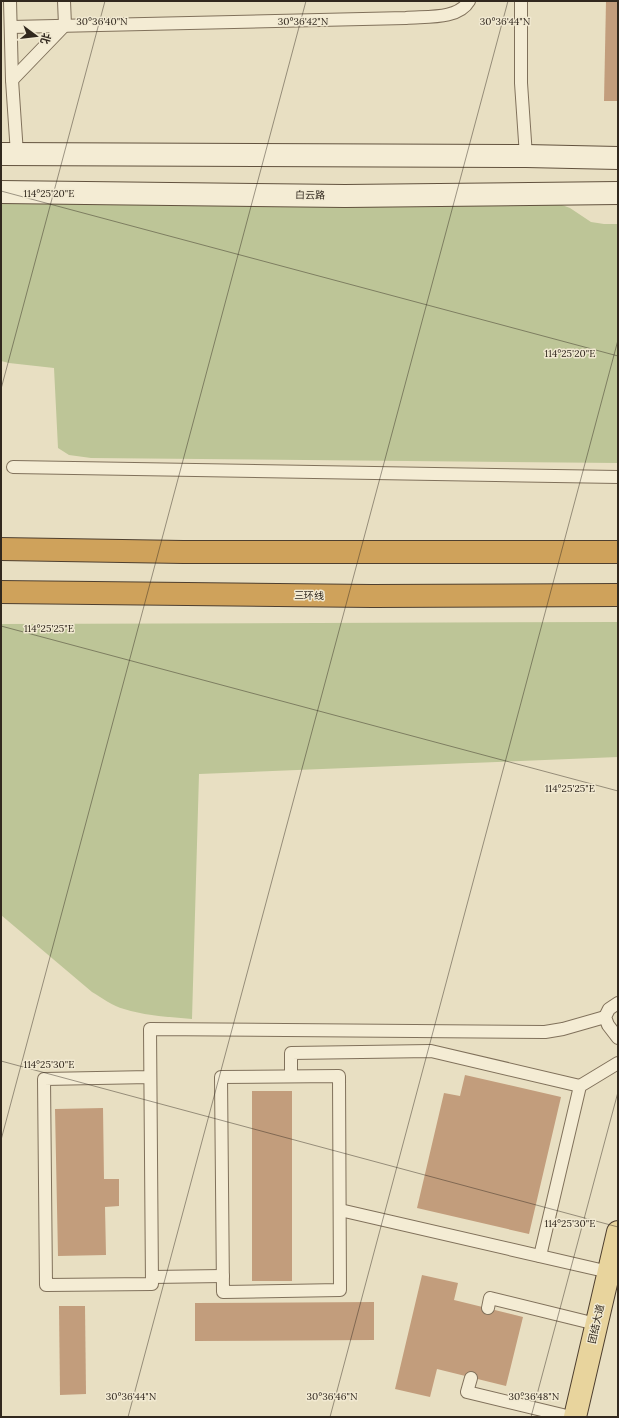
<svg xmlns="http://www.w3.org/2000/svg" width="619" height="1418" viewBox="0 0 619 1418" font-family="Lora,'Noto Sans SC',serif">
<rect width="100%" height="100%" fill="#e8dfc2"/>
<g fill="#bdc597">
<path d="M1,202L549,203L562,205L570,208L591,222L604,224H618V463L91,458L69,455L58,448L54,368L9,363L1,361Z"/>
<path d="M618,622V757L199,774L192,1019C169,1017 146,1016 124,1009C113,1006 102,998 92,992L1,915V624Z"/>
</g>
<g fill="#c29d7c">
<path d="M606,1H618V101H604Z"/>
<path d="M465,1075L561,1097L529,1234L417,1208L444,1093L460,1096Z"/>
<rect x="252" y="1091" width="40" height="190"/>
<path d="M103,1108L104,1179H119V1206L105,1207L106,1255L58,1256L55,1109Z"/>
<path d="M422,1275L458,1283L454,1300L523,1317L506,1386L437,1369L430,1397L395,1389Z"/>
<path d="M374,1302V1340L195,1341V1303Z"/>
<path d="M59,1306H85L86,1394L60,1395Z"/>
</g>
<g fill="none" stroke-linecap="round" stroke-linejoin="round">
<g stroke="#80715b" stroke-width="14">
<g id="lane">
<path d="M10,1L12,80L17,154"/>
<path d="M521,1V83L526,156"/>
<path d="M11,27L406,18C425,16 458,20 469,1"/>
<path d="M12,80L65,25L64,1"/>
<path d="M13,467L618,477"/>
<path d="M618,1003L609,1009L605,1017L608,1025L618,1038"/>
<path d="M291,1076V1053L431,1051L580,1086"/>
<path d="M339,1076L340,1290L223,1292L221,1077Z"/>
<path d="M150,1077L44,1079L46,1285L152,1284L150,1029L545,1032L563,1029L605,1017"/>
<path d="M340,1210L609,1272"/>
<path d="M540,1256L580,1086L618,1063"/>
<path d="M152,1277L223,1276"/>
<path d="M488,1308L490,1298L596,1324"/>
<path d="M471,1378L467,1392L571,1417"/>
</g>
</g>
<g stroke="#62523e" stroke-width="24">
<g id="secondary">
<path d="M1,154L526,156L618,158"/>
<path d="M1,192L345,196L618,193"/>
</g>
</g>
<g stroke="#4e3f2f" stroke-width="24">
<path id="primary" d="M575,1417L618,1232"/>
</g>
<use href="#lane" stroke="#f4ecd4" stroke-width="12"/>
<use href="#secondary" stroke="#f4ecd4" stroke-width="22"/>
<use href="#primary" stroke="#e8d49d" stroke-width="22"/>
<g stroke="#4e3f2f" stroke-width="24" stroke-linecap="butt">
<g id="highway-bridge">
<path d="M1,549L183,552H618"/>
<path d="M1,592L372,596L618,595"/>
</g>
</g>
<use href="#highway-bridge" stroke="#cfa25b" stroke-width="22"/>
</g>
<path fill="none" stroke="#31281e" stroke-width="1" stroke-opacity="0.45" d="M1,191L618,356M1,389L105,1M1,626L618,791M1,1061L618,1227M1,1140L306,1M128,1417L508,1M330,1417L618,340M531,1417L618,1092"/>
<g text-anchor="middle" dominant-baseline="central" stroke-width="3" stroke-linejoin="round" paint-order="stroke">
<g font-size="10" fill="#31281e" stroke="#f1e9d1">
<text transform="translate(310 195) rotate(1)">白云路</text>
<text x="309" y="595">三环线</text>
<text transform="translate(596 1324) rotate(-77)">团结大道</text>
</g>
</g>
<g font-size="10" text-anchor="middle" fill="#31281e" stroke="#f1e9d1" stroke-width="3" stroke-linejoin="round" paint-order="stroke">
<text x="303" y="25">30°36'42"N</text>
<text x="505" y="25">30°36'44"N</text>
<text x="102" y="25">30°36'40"N</text>
<text x="49" y="197">114°25'20"E</text>
<text x="570" y="357">114°25'20"E</text>
<text x="49" y="632">114°25'25"E</text>
<text x="570" y="792">114°25'25"E</text>
<text x="49" y="1068">114°25'30"E</text>
<text x="570" y="1227">114°25'30"E</text>
<text x="131" y="1400">30°36'44"N</text>
<text x="332" y="1400">30°36'46"N</text>
<text x="534" y="1400">30°36'48"N</text>
</g>
<rect width="619" height="1418" fill="none" stroke="#31281e" stroke-width="4"/>
<g transform="translate(36 36) rotate(105)" stroke="#f1e9d1" stroke-width="3" paint-order="stroke">
<path d="M0-3L7 15L0 10L-7 15Z" fill="#31281e"/>
<text y="-6" font-size="11" font-weight="bold" text-anchor="middle" fill="#31281e">北</text>
</g>
</svg>
